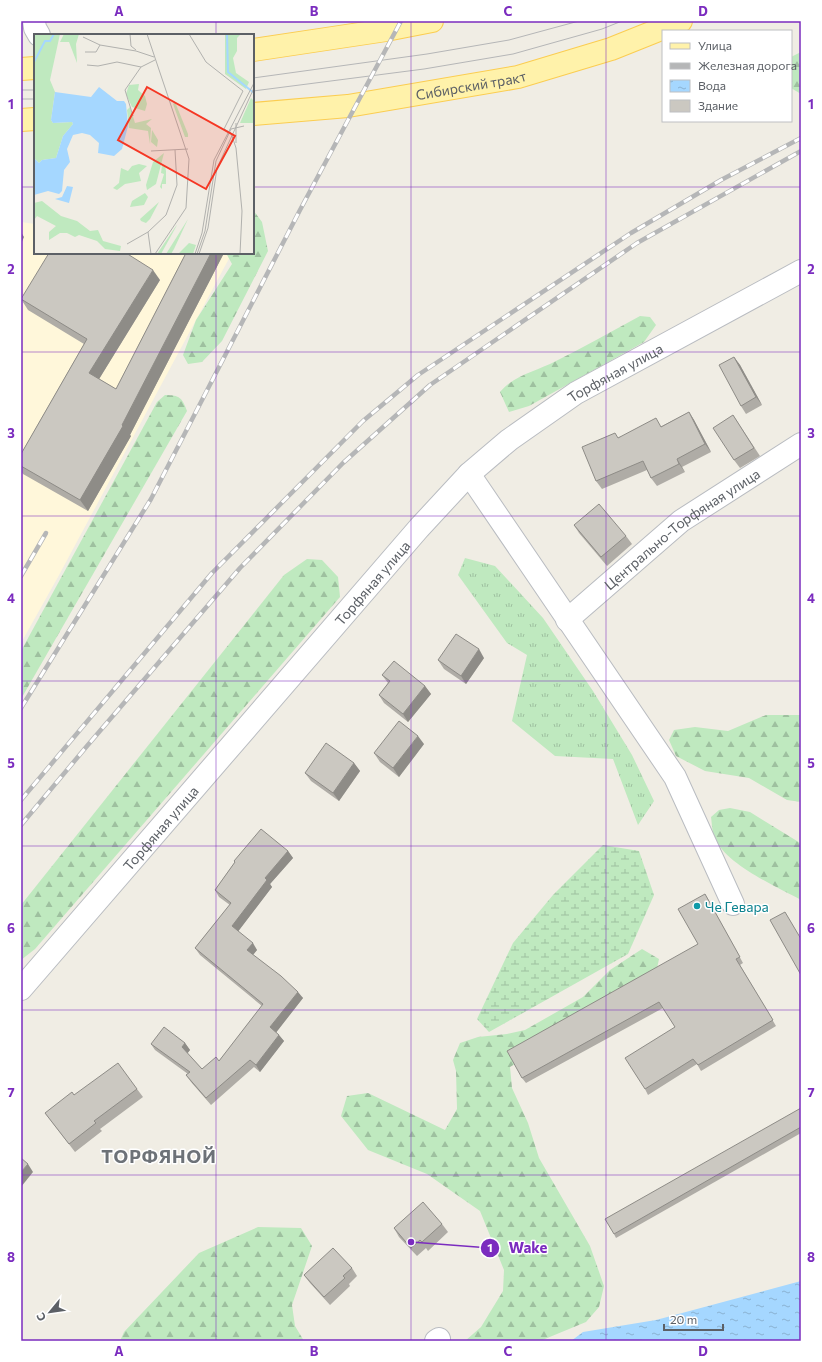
<svg xmlns="http://www.w3.org/2000/svg" width="822" height="1362" viewBox="0 0 822 1362" font-family="Commissioner,sans-serif">
<defs>
<pattern id="grass-tufts" width="24" height="20" patternUnits="userSpaceOnUse"><rect width="24" height="20" fill="#bfe9bf"/><path d="M3 7l-1-3M5 7V3M7 7l1-3M15 17l-1-3M17 17v-4M19 17l1-3" fill="none" stroke="#9ec09f"/></pattern>
<pattern id="forest-firs" width="22" height="20" patternUnits="userSpaceOnUse"><rect width="22" height="20" fill="#bfe9bf"/><path d="M5 1l3.5 6h-7zM16 11l3.5 6h-7z" fill="#9ec09f"/></pattern>
<pattern id="wetland-marsh" width="20" height="14" patternUnits="userSpaceOnUse"><rect width="20" height="14" fill="#bfe9bf"/><path d="M1 5h8M5 5V1M11 12h8M15 12V8" fill="none" stroke="#9ec09f"/></pattern>
<pattern id="water-ripples" width="26" height="14" patternUnits="userSpaceOnUse"><rect width="26" height="14" fill="#a5d7ff"/><path d="M2 4q2-2 4 0t4 0M15 11q2-2 4 0t4 0" fill="none" stroke="#8ab2d2"/></pattern>
</defs>
<rect width="100%" height="100%" fill="#f0ede4"/>
<path fill="#fff7da" d="M21,222L35,224V253H232L58,577L21,643Z"/>
<path fill="url(#grass-tufts)" d="M465,558L495,566L543,618L593,691L632,755L654,801L638,825L613,759L555,756L512,721L527,655L507,643L458,575Z"/>
<g fill="url(#forest-firs)">
<path d="M801,52V94L791,88V57Z"/>
<path d="M253,210L262,222L268,251L222,341L202,362L188,364L183,355L196,320L232,264L226,253H253Z"/>
<path d="M640,316L650,317L656,325L644,342L529,406L509,412L500,392C514,375 537,371 556,361C584,347 612,331 640,316Z"/>
<path d="M165,395C180,395 182,398 187,411L21,699V651L157,402Z"/>
<path d="M307,559L322,560L338,577L340,597L35,949L21,960V905L284,575Z"/>
<path d="M766,715H801V802L787,800L749,778L705,771L676,756L669,740L674,730L695,727L728,731Z"/>
<path d="M730,808L750,812L797,841L801,844V900C777,887 725,864 715,838C712,832 712,824 711,817L719,810Z"/>
<path d="M642,949L659,959L655,978L510,1067L512,1088L528,1123L539,1158L590,1246L604,1286L599,1307L586,1322L540,1341H465L481,1327L503,1291L504,1270L480,1211L427,1174L368,1150L341,1116L347,1096L368,1093L445,1130L457,1109L456,1071L453,1060L460,1043L478,1037L507,1034L525,1030L583,997L610,970Z"/>
<path d="M258,1227L301,1228L312,1246L292,1305L295,1326L304,1341H120L124,1332L199,1253Z"/>
</g>
<path fill="url(#wetland-marsh)" d="M603,845L639,851L654,895L628,954L489,1032L477,1019L513,943L553,895Z"/>
<path fill="url(#water-ripples)" d="M801,1281V1341H571L583,1332L656,1320Z"/>
<g fill="none" stroke-linecap="round" stroke-linejoin="round">
<g stroke="#b9bcc1" stroke-width="24">
<g id="minor">
<path d="M34,21L35,28L39,35"/>
<path d="M469,474L675,777L733,904"/>
<path id="s1" d="M567,620L681,521L801,444"/>
<path id="s2" d="M21,989L419,528L469,474L509,440L576,393L801,271"/>
<path d="M436,1341L439,1339"/>
</g>
</g>
<g stroke="#fbcd51" stroke-width="24">
<g id="major">
<path d="M253,50L386,30L432,21"/>
<path d="M21,69L35,68"/>
<path id="s3" d="M253,114L348,106L518,77L611,49L681,21"/>
<path d="M21,120L35,119"/>
</g>
</g>
<use href="#minor" stroke="#fff" stroke-width="22"/>
<use href="#major" stroke="#fff2aa" stroke-width="22"/>
<g stroke="#b5b6b7" stroke-width="1">
<path d="M253,78L427,54L509,40L579,21"/>
<path d="M21,90H35"/>
<path d="M253,91L424,69L513,54L602,29L622,21"/>
<path d="M21,99H35"/>
</g>
<g stroke="#b5b6b7" stroke-width="4.5">
<g id="rail">
<path d="M21,576L46,533"/>
<path d="M21,708L151,499L300,210L401,21"/>
<path d="M21,800L212,573L363,421L418,375L631,233L721,180L801,138"/>
<path d="M21,825L87,746L240,568L343,463L430,385L637,243L801,151"/>
</g>
</g>
<use href="#rail" stroke="#fff" stroke-width="3" stroke-dasharray="9" stroke-linecap="butt"/>
</g>
<g fill="#afaca6">
<path d="M186,253H224L130,435L131,436L88,511L23,474L21,471V454L84,344L28,310L21,299L160,280L99,379L116,389Z"/>
<path d="M734,357L740,365L762,405L746,414L741,406Z"/>
<path d="M689,412L694,420L711,452L682,467L685,472L657,486L651,478L647,470L602,489L596,481L619,437L662,426Z"/>
<path d="M733,415L760,456L740,468L734,460Z"/>
<path d="M574,525L626,536L632,544L607,566L579,533Z"/>
<path d="M484,658L466,684L444,669L438,660Z"/>
<path d="M382,675L425,686L431,694L408,722L384,703L379,695L388,683Z"/>
<path d="M424,744L399,777L380,762L374,753Z"/>
<path d="M354,763L360,771L339,801L311,781L305,773Z"/>
<path d="M288,851L293,858L270,884L272,887L238,931L257,950L253,955L303,998L276,1032L284,1041L260,1072L254,1067L211,1105L191,1082L186,1075L188,1074L155,1050L151,1044L185,1043L190,1050L187,1053L202,1069L219,1061L262,1006L200,955L195,948L230,905L219,897L215,890L235,862L234,861Z"/>
<path d="M705,894L708,899L743,963L740,965L776,1026L701,1071L697,1064L648,1095L645,1089L675,1027L663,1008L526,1083L522,1078L698,944Z"/>
<path d="M137,1089L143,1097L100,1129L102,1131L75,1152L45,1113L74,1095Z"/>
<path d="M801,1108V1133L616,1238L614,1234Z"/>
<path d="M442,1224L448,1232L428,1251L426,1248L417,1256L399,1237L394,1228Z"/>
<path d="M352,1268L357,1276L349,1284L350,1286L330,1305L310,1283L304,1275Z"/>
</g>
<g fill="#8e8c87">
<path d="M21,232L24,237L21,244Z"/>
<path d="M211,253H224L130,435L131,436L88,511L80,500L122,425Z"/>
<path d="M153,270L160,280L96,384L89,373Z"/>
<path d="M734,357L740,365L762,405L756,397Z"/>
<path d="M689,412L694,420L711,452L705,444Z"/>
<path d="M677,459L682,467L685,472L679,464Z"/>
<path d="M479,649L484,658L466,684L461,676Z"/>
<path d="M425,686L431,694L408,722L403,714Z"/>
<path d="M418,736L424,744L399,777L393,768Z"/>
<path d="M354,763L360,771L339,801L333,793Z"/>
<path d="M288,851L293,858L270,884L272,887L237,933L232,926L265,878Z"/>
<path d="M253,943L257,950L251,957L247,950Z"/>
<path d="M298,992L303,998L275,1034L270,1027Z"/>
<path d="M279,1035L284,1041L260,1072L256,1065Z"/>
<path d="M185,1043L190,1050L187,1054L182,1047Z"/>
<path d="M28,1164L33,1172L21,1187V1172Z"/>
</g>
<g fill="#cbc8c1" stroke="#8e8c87">
<path d="M49,253H126L153,270L89,373L116,389L186,253H211L122,425L123,426L80,500L21,466V454L87,339L21,299Z"/>
<path d="M734,357L756,397L741,406L719,365Z"/>
<path d="M689,412L705,444L677,459L679,464L651,478L643,461L596,481L582,447L615,433L618,438L656,418L661,427Z"/>
<path d="M733,415L754,448L734,460L713,428Z"/>
<path d="M599,504L626,536L601,557L574,525Z"/>
<path d="M456,634L479,649L461,676L438,660Z"/>
<path d="M394,661L425,686L403,714L379,695L390,681L382,675Z"/>
<path d="M399,721L418,736L393,768L374,753Z"/>
<path d="M326,743L354,763L333,793L305,773Z"/>
<path d="M261,829L288,851L265,878L267,880L232,926L253,943L247,950L281,976L298,992L270,1027L279,1035L256,1065L250,1060L206,1098L186,1075L190,1072L151,1044L164,1027L185,1043L182,1047L202,1069L216,1057L219,1061L263,1004L195,948L231,903L215,890L235,862L234,861Z"/>
<path d="M705,894L740,957L736,959L773,1020L698,1065L693,1059L645,1089L625,1058L675,1027L659,1002L522,1078L507,1051L698,944L678,909Z"/>
<path d="M785,912L801,939V975L770,920Z"/>
<path d="M118,1063L137,1089L94,1121L96,1123L69,1144L45,1113L72,1092L74,1095Z"/>
<path d="M801,1108V1127L614,1234L605,1219Z"/>
<path d="M21,1158L28,1164L21,1172Z"/>
<path d="M423,1202L442,1224L422,1242L420,1240L411,1248L394,1228Z"/>
<path d="M333,1248L352,1268L343,1276L345,1278L324,1297L304,1275Z"/>
</g>
<path fill="none" stroke="#7b2cbf" stroke-width="1" stroke-opacity="0.55" d="M216,21V35M411,21V1341M606,21V1341M21,187H35M253,187H801M216,253V1341M21,352H801M21,516H801M21,681H801M21,846H801M21,1010H801M21,1175H801"/>
<circle fill="#0f9aa8" stroke="#fff" stroke-width="1.5" cx="697" cy="906" r="4"/>
<g text-anchor="middle" dominant-baseline="central" stroke-width="3" stroke-linejoin="round" paint-order="stroke">
<g font-size="14" fill="#5c6066" stroke="#fff">
<text stroke="none"><textPath href="#s3" startOffset="220">Сибирский тракт</textPath></text>
<text stroke="none"><textPath href="#s2" startOffset="861">Торфяная улица</textPath></text>
<text stroke="none"><textPath href="#s1" startOffset="147">Центрально-Торфяная улица</textPath></text>
<text stroke="none"><textPath href="#s2" startOffset="537">Торфяная улица</textPath></text>
<text stroke="none"><textPath href="#s2" startOffset="213">Торфяная улица</textPath></text>
</g>
<g font-size="14" fill="#0d838f" stroke="#fff" text-anchor="start">
<text x="705" y="906">Че Гевара</text>
</g>
<g font-size="18" font-weight="bold" letter-spacing="1" fill="#6d7278" stroke="#fff">
<text x="159" y="1156">ТОРФЯНОЙ</text>
</g>
</g>
<g transform="translate(34 34)">
<rect width="220" height="220" fill="#f0ede4"/>
<path d="M30,0H45L42,10L43,29L35,8H26Z" fill="#bfe9bf"/>
<path d="M191,0H207L203,4V17L199,24L202,39L215,48L212,55L191,40ZM105,50L104,56L111,62L113,70L111,77L98,73L92,60L95,51ZM141,68L154,100V103H151L139,70ZM96,73L101,89L118,85L112,90L117,94L116,110L114,97L95,94L93,76ZM130,119L122,150L113,156L112,151L119,128ZM105,130L113,132L105,139L107,147L91,150L83,156L79,154L85,149L87,134L94,137L98,132ZM111,159L114,163L110,171L96,173L98,167ZM8,167L27,182L43,187L56,197L64,196L69,207L87,212L86,217L71,215L63,207L45,201L41,203L33,199H26L15,206V198L22,192L3,182L0,186V169ZM154,185L140,215L137,220H132ZM143,191L127,220H123L142,192ZM155,209L162,211L159,220H144Z" fill="#bfe9bf"/>
<path d="M0,0H26L16,46L21,58L17,86L19,89L38,88L39,90L29,102L22,124L8,126L5,129L0,124ZM217,64L220,67V89H206ZM118,96L124,106L123,113L117,108ZM128,131L131,132L132,137V150H128V155L126,153L130,140L127,139ZM125,168L116,185L112,189L107,187L106,185Z" fill="#bfe9bf"/>
<path d="M65,53L83,67H90L92,70L94,92L88,115L80,122L64,119L65,109L56,101L48,99L39,101L33,115L36,128L30,136L28,157L25,160L14,157L0,161V124L5,129L8,126L22,124L29,102L39,90L38,88L19,89L17,86L21,58L57,63ZM33,152L39,153L35,169L21,165L28,163Z" fill="#a5d7ff"/>
<path fill="none" stroke="#a5d7ff" stroke-width="2" d="M193,0L194,38L220,59M0,28L11,7H16L20,0"/>
<path fill="none" stroke="#b1b1ae" stroke-width="1" d="M96,0L97,12L102,16M113,0L155,125L152,174L121,220M155,0L172,28L209,57L190,95L197,99L202,114M49,3L66,11L102,17L120,23M51,18H62L66,11M53,31L64,32L83,28L107,33L121,26M99,82L91,56L107,33M202,89V109M202,114L208,177L206,220M117,117L154,115M114,198L117,220M93,210L114,198L132,181L143,151L141,116M161,220L168,199L180,126L220,49M163,220L171,197L182,127L197,95L210,92M165,220L174,194L183,134L220,54"/>
<path fill="#f53724" fill-opacity="0.15" stroke="#f53724" stroke-width="2" d="M113,53L201,102L172,155L84,106Z"/>
<rect width="220" height="220" fill="none" stroke="#5c6066" stroke-width="2"/>
</g>
<path fill="none" stroke="#7b2cbf" stroke-width="1.5" d="M411 1242L490 1248"/>
<g fill="#7b2cbf" stroke="#fff" stroke-width="1.5">
<circle cx="411" cy="1242" r="4"/>
<circle cx="490" cy="1248" r="10"/>
</g>
<g font-size="12" text-anchor="middle" font-weight="bold" fill="#fff">
<text x="490" y="1252">1</text>
</g>
<g font-size="15" text-anchor="middle" font-weight="bold" fill="#7b2cbf" stroke="#fff" stroke-width="3" stroke-linejoin="round" paint-order="stroke">
<text x="528" y="1253">Wake</text>
</g>
<rect width="822" height="1362" fill="none" stroke="#ffffff" stroke-width="44"/>
<rect x="662" y="30" width="130" height="92" fill="#ffffff" stroke="#bebfc2"/>
<rect x="670" y="43" width="20" height="6" fill="#fff2aa" stroke="#bebfc2"/>
<text x="698" y="50" font-size="12" fill="#5c6066">Улица</text>
<rect x="670" y="63" width="20" height="6" fill="#b5b6b7" stroke="#bebfc2"/>
<text x="698" y="70" font-size="12" fill="#5c6066">Железная дорога</text>
<rect x="670" y="80" width="20" height="12" fill="url(#water-ripples)" stroke="#bebfc2"/>
<text x="698" y="90" font-size="12" fill="#5c6066">Вода</text>
<rect x="670" y="100" width="20" height="12" fill="#cbc8c1" stroke="#bebfc2"/>
<text x="698" y="110" font-size="12" fill="#5c6066">Здание</text>
<g transform="translate(50 1312) rotate(241)" stroke="#ffffff" stroke-width="3" paint-order="stroke">
<path d="M0-3L7 15L0 10L-7 15Z" fill="#5c6066"/>
<text y="-6" font-size="11" font-weight="bold" text-anchor="middle" fill="#5c6066">С</text>
</g>
<path d="M664 1324v6h59v-6" fill="none" stroke="#5c6066" stroke-width="2"/>
<text x="670" y="1324" font-size="12" fill="#5c6066" stroke="#ffffff" stroke-width="3" paint-order="stroke">20 m</text>
<rect x="22" y="22" width="778" height="1318" fill="none" stroke="#7b2cbf" stroke-width="1.5"/>
<g font-size="13" text-anchor="middle" font-weight="bold" fill="#7b2cbf">
<text x="119" y="16">A</text>
<text x="314" y="16">B</text>
<text x="508" y="16">C</text>
<text x="703" y="16">D</text>
<text x="11" y="109">1</text>
<text x="811" y="109">1</text>
<text x="11" y="274">2</text>
<text x="811" y="274">2</text>
<text x="11" y="438">3</text>
<text x="811" y="438">3</text>
<text x="11" y="603">4</text>
<text x="811" y="603">4</text>
<text x="11" y="768">5</text>
<text x="811" y="768">5</text>
<text x="11" y="933">6</text>
<text x="811" y="933">6</text>
<text x="11" y="1097">7</text>
<text x="811" y="1097">7</text>
<text x="11" y="1262">8</text>
<text x="811" y="1262">8</text>
<text x="119" y="1356">A</text>
<text x="314" y="1356">B</text>
<text x="508" y="1356">C</text>
<text x="703" y="1356">D</text>
</g>
</svg>
